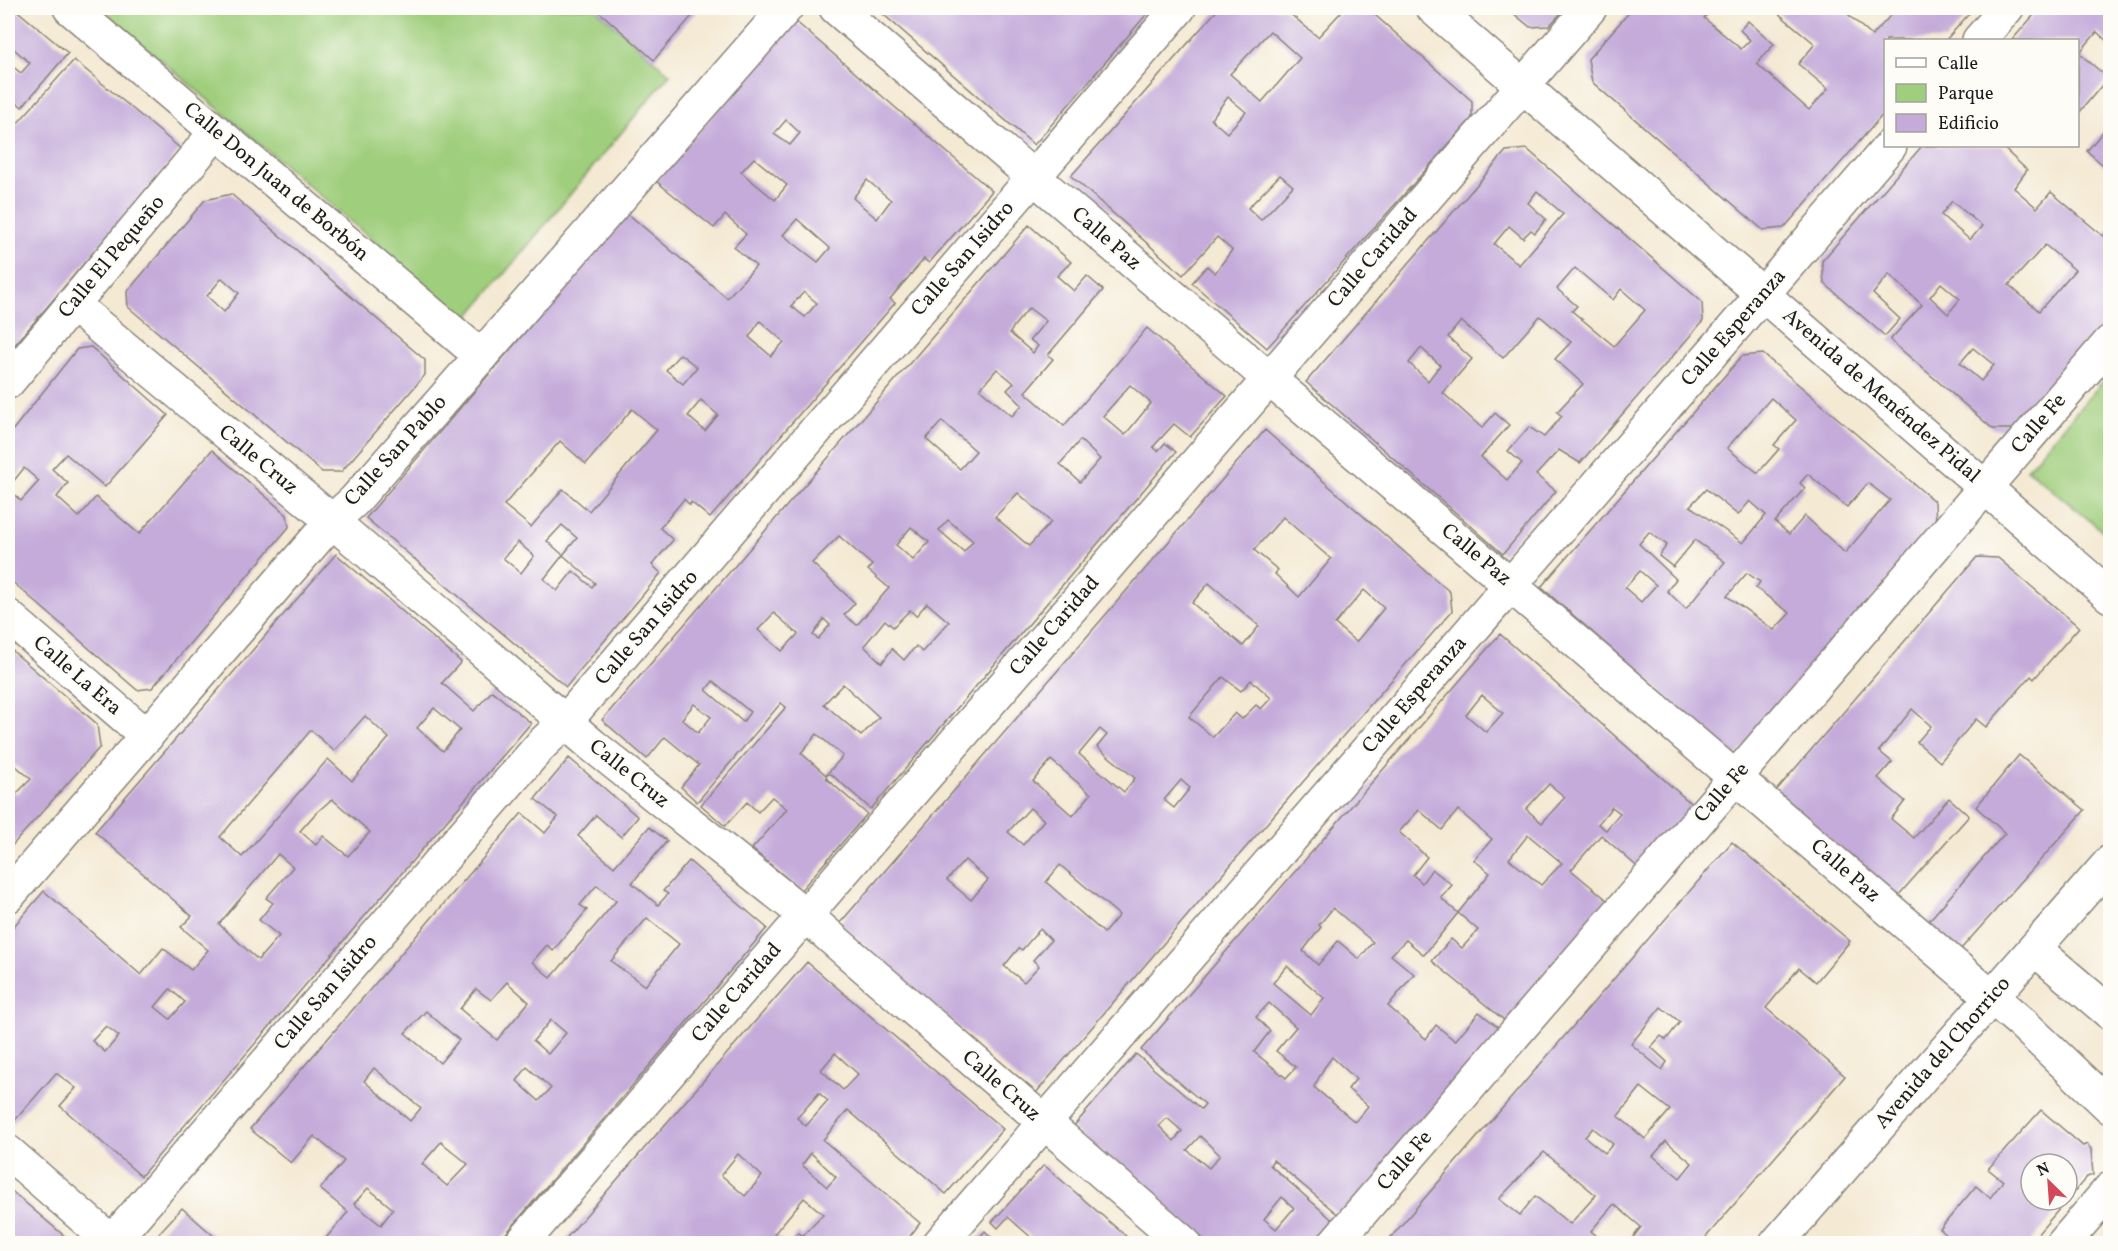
<svg xmlns="http://www.w3.org/2000/svg" width="2118" height="1251" viewBox="0 0 2118 1251" font-family="Vollkorn,serif">
<rect width="100%" height="100%" fill="#fdfcf7"/>
<filter id="ink" filterUnits="userSpaceOnUse"><feTurbulence type="fractalNoise" baseFrequency=".0167" numOctaves="2"/><feDisplacementMap in="SourceGraphic" scale="12" xChannelSelector="R" yChannelSelector="G"/><feConvolveMatrix kernelMatrix="1 2 1 2 8 2 1 2 1" color-interpolation-filters="sRGB"/></filter>
<filter id="wash" filterUnits="userSpaceOnUse"><feTurbulence type="fractalNoise" baseFrequency=".008" numOctaves="4" result="noise"/><feDisplacementMap in="SourceGraphic" scale="24" xChannelSelector="R" yChannelSelector="G"/><feGaussianBlur stdDeviation="1.35" result="paint"/><feColorMatrix in="noise" values="0 0 0 0 0 0 0 0 0 0 0 0 0 0 0 0 0 1.4 0 .05"/><feComposite in="paint" operator="in"/></filter>
<g filter="url(#wash)">
<rect width="100%" height="100%" fill="#f4e9d3"/>
<g fill="#9fce7c" stroke="#5e754c" stroke-width="1.5">
<path d="M100,8H595L670,74L466,320Z"/>
<path d="M2110,373V537L2027,469Z"/>
</g>
<g id="blocks">
<g fill="#c4abda" fill-rule="evenodd">
<path d="M8,8H14L68,53L22,107L8,95V63L21,73L30,63L14,49L8,56Z"/>
<path d="M595,8H699L654,60Z"/>
<path d="M876,8H1152L1034,145Z"/>
<path d="M1219,8H1283L1318,37L1345,8H1367L1472,101V118L1267,348L1192,283L1207,266L1215,273L1232,250L1217,237L1183,275L1071,176ZM1270,31L1300,58L1262,102L1230,74ZM1228,97L1246,112L1227,133L1211,119ZM1280,175L1293,186L1261,220L1248,208Z"/>
<path d="M1507,8H1566L1549,26L1530,27Z"/>
<path d="M1633,8H1713L1704,18L1741,49L1750,40L1740,30L1748,21L1774,44L1757,64L1809,110L1828,89L1798,64L1815,44L1772,8H1845L1843,10L1872,36L1897,8H1974L1946,40H1886V111L1784,228L1763,230L1592,82L1588,59Z"/>
<path d="M2040,8H2110V44L2097,32L2079,53L2108,78L2078,114V40H2012Z"/>
<path d="M794,20L992,191L929,263L924,259L890,299L895,303L710,518L691,502L690,505L684,499L660,528L673,540L652,565L661,573L566,687L366,518L627,213L727,298L756,266L734,247L746,234L725,215L714,228L656,181ZM786,120L800,133L790,145L774,134ZM754,158L787,185L775,200L741,172ZM867,180L891,200L877,219L853,198ZM797,219L830,248L818,262L783,235ZM804,292L817,303L805,317L791,306ZM760,321L784,342L771,356L749,337ZM680,354L697,367L683,384L666,370ZM701,400L718,415L705,431L688,416ZM632,409L657,430L589,511L563,489L531,527L504,505L560,441L586,464ZM562,525L577,538L563,555L595,583L592,587L573,571L557,591L544,579L563,555L547,541ZM518,542L534,556L521,573L503,558Z"/>
<path d="M74,60L181,149L8,353V118L16,125Z"/>
<path d="M2110,123V171L2087,151Z"/>
<path d="M1922,146H2001L2027,170L2014,188L2037,208L2051,192L2103,236L2110,228V319L2016,429H1993L1890,340L1922,305L1889,274L1873,294L1900,319L1885,336L1824,283L1822,261ZM1952,201L1982,226L1970,240L1941,215ZM2045,245L2075,270L2039,311L2009,285ZM1941,283L1960,299L1948,314L1930,297ZM1973,348L1994,365L1981,381L1960,363Z"/>
<path d="M1527,149L1702,302L1703,321L1580,463L1559,450L1536,475L1556,491L1503,554L1306,382L1506,151ZM1537,191L1563,214L1519,265L1494,244L1509,226L1523,238L1531,230L1535,233L1546,219L1528,203ZM1575,268L1613,300L1621,289L1645,310L1614,346L1572,311L1577,306L1557,289ZM1540,316L1571,342L1555,359L1583,384L1557,412L1562,416L1544,437L1529,427L1508,451L1522,463L1507,480L1481,457L1509,425L1495,413L1482,428L1443,393L1472,359L1448,337L1461,321L1503,358ZM1421,348L1440,365L1428,381L1409,363Z"/>
<path d="M231,194L425,360V375L341,472H322L128,307L127,292L205,200ZM222,278L239,293L224,312L207,296Z"/>
<path d="M1029,225L1071,262L1057,276L1074,291L1087,276L1103,290L1048,355L1053,359L1025,392L1064,426L1147,328L1227,396L1190,437L1174,424L1153,447L1158,451L1165,443L1176,452L871,809L831,774L826,775L827,779L867,814L801,890L752,849L787,809L772,797L758,812L747,802L725,826L701,805L786,707L781,703L697,802L681,787L699,765L665,737L647,759L602,720ZM1029,308L1046,321L1030,340L1038,346L1033,353L1010,333L1014,326ZM997,369L1014,383L1007,390L1022,405L1012,416L980,389ZM1130,385L1151,403L1125,435L1103,416ZM942,421L976,451L960,469L926,439ZM1080,440L1100,459L1080,482L1060,464ZM1018,493L1051,522L1029,546L995,517ZM948,520L973,541L964,552L939,530ZM911,527L929,542L913,560L896,545ZM839,536L872,565L868,570L889,588L857,625L844,615L855,603L812,563ZM927,603L949,622L922,652L916,646L904,660L892,649L882,663L864,646L885,620L893,627L910,610L916,616ZM774,613L798,634L782,651L758,630ZM824,619L830,625L818,639L813,635ZM713,681L750,712L743,722L706,690ZM843,684L879,717L861,736L824,704ZM694,704L711,717L698,733L682,719ZM817,734L843,756L826,775L801,753Z"/>
<path d="M91,347L168,415L105,487L66,454L52,469L68,483L57,497L79,517L96,497L139,534L212,450L287,515L289,527L152,688L137,690L8,578V489L21,501L39,481L24,468L8,488V436L77,349Z"/>
<path d="M1763,354L1935,502L1936,526L1735,757L1541,587L1742,356ZM1771,398L1796,420L1774,445L1779,449L1758,473L1727,448ZM1808,474L1847,507L1868,483L1890,500L1845,553L1805,516L1789,534L1775,522L1805,488L1800,483ZM1706,489L1738,515L1750,501L1766,515L1743,543L1690,506ZM1649,532L1667,545L1659,556L1673,567L1695,540L1725,562L1686,609L1667,591L1676,579L1639,544ZM1640,571L1656,585L1641,602L1625,588ZM1747,573L1760,582L1756,588L1790,613L1774,630L1727,596Z"/>
<path d="M1265,430L1450,592L1452,611L1234,861L1035,1094L840,923ZM1283,517L1331,559L1299,597L1275,574L1278,570L1254,550ZM1209,583L1259,626L1243,646L1192,603ZM1364,590L1384,608L1356,642L1335,624ZM1223,677L1241,691L1251,680L1271,698L1261,709L1256,705L1242,719L1235,713L1213,737L1189,717ZM1100,729L1107,735L1097,747L1135,778L1124,792L1079,754ZM1051,760L1091,794L1073,816L1033,781ZM1181,780L1190,788L1174,808L1164,800ZM1030,808L1044,820L1023,845L1008,832ZM965,860L988,880L971,900L947,880ZM1060,865L1119,915L1104,933L1046,882ZM1040,929L1051,940L1033,960L1039,966L1024,982L1004,966L1019,948L1022,950Z"/>
<path d="M336,554L461,662L442,683L474,711L492,691L531,723L141,1176L60,1106L76,1088L56,1073L10,1126L8,1123V933L44,891L141,975L163,948L191,970L208,950L181,927L192,916L95,832ZM434,708L460,730L443,751L417,728ZM365,716L389,738L352,781L328,759L242,857L220,837L311,730L334,751ZM332,799L370,832L348,856L323,836L316,845L300,831L315,814ZM278,854L293,867L266,898L273,903L259,920L279,936L258,960L219,924ZM170,989L185,1002L170,1019L155,1007ZM106,1026L119,1036L105,1052L92,1041Z"/>
<path d="M1977,557L1998,558L2079,627L2034,679L2031,676L1986,727L1976,719L1940,762L1917,742L1931,726L1912,709L1879,751L1892,762L1878,778L1905,801L1891,819L1914,838L1949,798L1969,816L1896,898L1774,793Z"/>
<path d="M1500,634L1696,808L1642,871L1601,835L1571,870L1612,904L1509,1024L1432,961L1451,939L1462,948L1478,930L1458,913L1490,873L1474,860L1492,839L1458,810L1442,830L1419,810L1399,832L1427,857L1413,875L1422,883L1432,869L1452,885L1441,898L1458,913L1424,955L1406,940L1391,955L1414,974L1388,1006L1426,1039L1436,1025L1455,1041L1479,1012L1503,1031L1342,1218L1273,1160L1270,1165L1337,1224L1320,1244H1209L1072,1128L1136,1054L1201,1109L1205,1104L1141,1050ZM1482,695L1503,713L1486,732L1466,715ZM1549,784L1565,797L1542,823L1526,809ZM1612,807L1620,813L1606,830L1598,824ZM1528,835L1562,863L1541,885L1509,859ZM1333,908L1373,942L1359,959L1338,941L1318,965L1303,951L1321,927L1319,925ZM1287,966L1324,998L1311,1015L1273,983ZM1269,1003L1296,1027L1276,1051L1296,1067L1286,1078L1254,1052L1270,1031L1256,1017ZM1332,1057L1356,1079L1348,1089L1368,1106L1355,1122L1314,1087L1324,1068ZM1167,1118L1182,1131L1174,1141L1159,1126ZM1200,1136L1220,1155L1209,1168L1187,1150ZM1282,1197L1294,1208L1276,1229L1264,1219Z"/>
<path d="M8,647L97,724L100,747L9,849L8,848V786L16,794L31,779L10,761L8,765Z"/>
<path d="M2019,755L2085,810L1960,950L1927,923L2005,833L1976,807Z"/>
<path d="M569,758L638,817L621,837L596,815L578,836L614,867L649,827L667,841L632,883L658,905L668,894L663,891L689,861L767,928L497,1244H321L348,1212L320,1189L344,1161L314,1136L291,1163L250,1129L522,813L545,833L558,817L535,799ZM597,885L616,901L551,978L532,962L547,945L553,951L587,910L580,905ZM647,918L679,944L645,986L611,961ZM507,982L529,1002L497,1040L460,1009L476,989L491,1000ZM426,1011L459,1040L440,1063L405,1033ZM551,1020L566,1033L548,1054L533,1041ZM527,1067L551,1088L539,1101L517,1081ZM374,1068L421,1108L410,1121L364,1081ZM441,1142L468,1164L447,1186L422,1164ZM368,1188L393,1209L381,1225L354,1204Z"/>
<path d="M1732,842L1850,941L1816,982L1799,968L1766,1008L1845,1076L1700,1244H1628L1641,1227L1614,1204L1591,1231L1606,1244H1385ZM1661,1007L1680,1022L1666,1040L1661,1036L1651,1047L1667,1062L1662,1070L1631,1044ZM1641,1087L1670,1110L1645,1139L1618,1116ZM1593,1128L1613,1144L1605,1153L1585,1137ZM1666,1141L1692,1163L1680,1178L1653,1156ZM1544,1152L1596,1195L1570,1224L1535,1196L1520,1215L1499,1199Z"/>
<path d="M807,962L1003,1129L946,1194L848,1110L823,1140L920,1223L904,1244H793L791,1242L798,1232L802,1236L823,1214L804,1198L774,1234L785,1244H561ZM835,1053L858,1074L843,1090L821,1070ZM819,1093L828,1101L806,1126L797,1118ZM811,1153L836,1177L827,1187L802,1165ZM738,1154L762,1176L745,1196L721,1175Z"/>
<path d="M2041,1110L2083,1146L2087,1144L2091,1149L2093,1175L2087,1177L2067,1200V1164H2031V1200H2067L2029,1244H1957L1940,1229L1976,1186L1990,1198L2003,1181L1988,1169Z"/>
<path d="M1044,1165L1090,1205L1135,1244H1029L1033,1239L1008,1217L998,1228L992,1222Z"/>
<path d="M8,1188L69,1240L70,1244H8Z"/>
<path d="M182,1208L223,1244H149Z"/>
<path d="M985,1231L994,1240L990,1244H983L978,1239Z"/>
<path d="M2110,1231V1244H2100Z"/>
</g>
</g>
</g>
<g filter="url(#ink)">
<use href="#blocks" fill-opacity="0" stroke="#888278" stroke-width="1.5"/>
<g fill="none" stroke-linecap="round" stroke-linejoin="round">
<g stroke="#888278" stroke-width="36">
<g id="minor">
<path d="M70,8L481,356"/>
<path d="M836,8L2023,1024L2110,1107"/>
<path d="M1433,8L2110,596"/>
<path d="M1979,40L2007,8"/>
<path d="M72,304L332,521L592,745L805,915L1185,1244"/>
<path d="M8,382L216,132"/>
<path d="M8,616L147,736"/>
<path d="M8,896L332,521L354,501L786,8"/>
<path d="M2035,949L2110,1013"/>
<path d="M8,1152L114,1244"/>
<path d="M110,1244L541,745L565,722L1179,8"/>
<path d="M521,1244L1590,8"/>
<path d="M939,1244L1763,294L1890,146"/>
<path d="M1334,1244L2110,342"/>
<path d="M1776,1244L2110,862"/>
<path d="M2063,1244L2110,1189"/>
</g>
</g>
<use href="#minor" stroke="#fff" stroke-width="33"/>
</g>
</g>
<g text-anchor="middle" dominant-baseline="central" stroke-width="4.5" stroke-linejoin="round" paint-order="stroke">
<g font-size="21" fill="#1c1c1c" stroke="#fdfcf7">
<text transform="translate(276 182) rotate(40)">Calle Don Juan de Borbón</text>
<text transform="translate(1106 239) rotate(41)">Calle Paz</text>
<text transform="translate(112 257) rotate(-50)">Calle El Pequeño</text>
<text transform="translate(1373 258) rotate(-49)">Calle Caridad</text>
<text transform="translate(963 259) rotate(-49)">Calle San Isidro</text>
<text transform="translate(1734 328) rotate(-49)">Calle Esperanza</text>
<text transform="translate(1881 396) rotate(41)">Avenida de Menéndez Pidal</text>
<text transform="translate(2039 424) rotate(-49)">Calle Fe</text>
<text transform="translate(396 451) rotate(-48)">Calle San Pablo</text>
<text transform="translate(258 460) rotate(40)">Calle Cruz</text>
<text transform="translate(1476 555) rotate(40)">Calle Paz</text>
<text transform="translate(1055 626) rotate(-49)">Calle Caridad</text>
<text transform="translate(647 628) rotate(-49)">Calle San Isidro</text>
<text transform="translate(77 676) rotate(41)">Calle La Era</text>
<text transform="translate(1415 695) rotate(-49)">Calle Esperanza</text>
<text transform="translate(629 774) rotate(39)">Calle Cruz</text>
<text transform="translate(1722 793) rotate(-49)">Calle Fe</text>
<text transform="translate(1845 871) rotate(41)">Calle Paz</text>
<text transform="translate(326 993) rotate(-49)">Calle San Isidro</text>
<text transform="translate(737 993) rotate(-49)">Calle Caridad</text>
<text transform="translate(1943 1053) rotate(-49)">Avenida del Chorrico</text>
<text transform="translate(1001 1086) rotate(41)">Calle Cruz</text>
<text transform="translate(1405 1161) rotate(-49)">Calle Fe</text>
</g>
</g>
<rect width="2118" height="1251" fill="none" stroke="#fdfcf7" stroke-width="30"/>
<rect x="1884" y="39" width="195" height="108" fill="#fdfcf7" stroke="#a3a29f" stroke-width="1.5"/>
<rect x="1896" y="58" width="30" height="9" fill="#ffffff" stroke="#a3a29f" stroke-width="1.5"/>
<text x="1938" y="69" font-size="18" fill="#1c1c1c">Calle</text>
<rect x="1896" y="84" width="30" height="18" fill="#9fce7c" stroke="#a3a29f" stroke-width="1.5"/>
<text x="1938" y="99" font-size="18" fill="#1c1c1c">Parque</text>
<rect x="1896" y="114" width="30" height="18" fill="#c4abda" stroke="#a3a29f" stroke-width="1.5"/>
<text x="1938" y="129" font-size="18" fill="#1c1c1c">Edificio</text>
<g transform="translate(2049 1182) rotate(335)"><circle r="28" fill="#fdfcf7" stroke="#a3a29f" stroke-width="1.5"/>
<path d="M0-4.5L10 22L0 15L-10 22Z" fill="#d1495b"/>
<text y="-9" font-size="16" font-weight="bold" text-anchor="middle" fill="#1c1c1c">N</text>
</g>
</svg>
